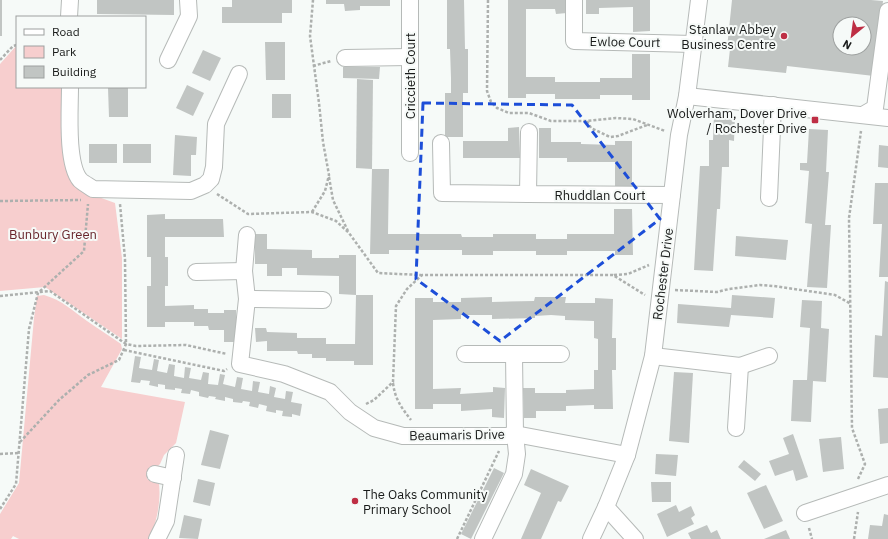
<svg xmlns="http://www.w3.org/2000/svg" width="888" height="539" viewBox="0 0 888 539" font-family="'IBM Plex Sans',sans-serif">
<rect width="100%" height="100%" fill="#f6faf8"/>
<g fill="#f7cece">
<path d="M17,45V87H63L85,192L115,203L122,258V339L45,287L0,291V64Z"/>
<path d="M44,295C62,300 73,311 87,321C98,329 110,336 121,344L122,349L101,387L185,402L176,443L164,455L160,464L155,469L149,471L147,479L159,484C161,500 157,525 148,539H19L13,536L11,539H0V514L19,483L34,318L37,296Z"/>
</g>
<g fill="#c1c5c3" fill-rule="evenodd">
<rect x="0" y="0" width="2" height="36"/>
<path d="M97,0H174V15L97,14Z"/>
<path d="M232,0H292V13H282V23H222V7H232Z"/>
<path d="M326,0H390V6H360V10L345,11L344,4H326Z"/>
<path d="M447,0H464L465,49H468V93H463V137H445V93H451V78L450,49H447Z"/>
<path d="M508,0H567V13L556,14L555,9H526V77H555V82H600V78H632V54H650V100H632V95H600V99H555V94H526V98H508Z"/>
<path d="M586,0H650V31L633,32V7L599,8V14H586Z"/>
<path d="M732,0H871L883,1L874,76L787,66L786,73L728,67L730,49L727,48ZM840,24H864V48H840Z"/>
<path d="M265,42H285V80H266Z"/>
<path d="M203,50L221,58L210,81L192,73Z"/>
<path d="M343,67H380L379,79L343,78Z"/>
<path d="M357,79L373,80L372,169L356,168Z"/>
<path d="M187,85L204,93L193,116L176,108Z"/>
<path d="M108,88H128V117H109Z"/>
<rect x="272" y="94" width="19" height="24"/>
<path d="M714,114L735,115L734,141L729,140V167H722L720,209H717L713,271L694,270L700,166H709V140H713Z"/>
<path d="M519,127L520,158H463V141H508V128Z"/>
<path d="M539,128H551V142H581V144L615,145V141H632V186H615V162H567V158H539Z"/>
<path d="M809,129L828,130L826,172H829L825,225H831L827,288L807,287L812,224L805,223L809,171L800,170V163H807Z"/>
<path d="M175,135L197,137L196,155H191V176L173,175Z"/>
<rect x="89" y="144" width="28" height="19"/>
<rect x="123" y="144" width="28" height="19"/>
<path d="M879,145L888,146V168L878,167Z"/>
<path d="M372,169H389L388,234H461L462,237H493V234H536V239H567V234H614V209H632L633,255H615V251H567V255H536V251H493V255H462V250H389V254H370Z"/>
<path d="M875,183H888V277H879L882,224H873Z"/>
<path d="M165,214V219H223L224,237H165V257H168V286H165V306L194,305V309H208V313H224V310H236L237,342H224V330H209L208,326H194V322H165V327H147V286H151V257H147V215Z"/>
<path d="M255,234H267V249L312,250V258H339V255H356V295H373V365H354V361H326V358H312V354H298L297,351H267V341L256,342L255,328H266L267,332L297,333V338H326V344H355L356,295L339,294V276L297,275V268H282V276H267V264H255Z"/>
<path d="M736,236L788,240L786,260L735,256Z"/>
<path d="M885,281L888,282V378L873,377L875,335L882,336Z"/>
<path d="M732,295L775,298L773,318L731,315L729,327L677,323L678,304L731,308Z"/>
<path d="M492,297V302L534,301L535,297H566L565,303H595V298L613,299L612,338H616V370H612L613,409H594V405L566,406V411H536V418H524L523,388H535V393H566V390L594,389V370H598V339L594,338V321L565,320V316L551,315L535,316V318L492,319V315H461V319L433,320V389L461,388L460,394L493,392V387L505,388L504,418L492,417V409L461,411V404H433V409H415V298H433V302H461V298Z"/>
<path d="M802,300L822,301L821,328L829,329L826,382L813,381L811,422L791,421L793,380H807L810,328L800,327Z"/>
<path d="M135,356L141,357L139,368L152,370L154,359L159,360L157,371L167,373L169,364L175,365L174,376L184,378L185,367L191,368L189,378L201,380L203,372L209,373L208,384L218,385L220,374L225,375L223,384L235,387L237,377L243,378L241,389L252,391L253,381L260,382L258,392L269,394L270,386L276,388L274,397L285,399L286,391L293,392L291,402L302,404L300,416L292,414V417L282,416L283,411L276,410V413L266,411L267,406L259,404L258,408L249,406L250,402L243,401L242,403L233,402V399L225,397V401L215,399L216,397L209,396L208,398L199,396V392L191,390L190,394L181,393L182,389L175,388V390L165,389V385L158,384V387L149,385L150,381L141,380L140,383L131,382Z"/>
<path d="M674,372L693,373L689,443L669,441Z"/>
<path d="M888,408V443L880,444L878,409Z"/>
<path d="M210,430L229,435L220,469L201,465Z"/>
<path d="M793,434L808,477L796,481L793,470L775,476L769,461L789,454L783,438Z"/>
<path d="M841,437L844,469L823,472L819,439Z"/>
<path d="M656,454L678,455L676,476L655,474Z"/>
<path d="M744,460L761,474L755,481L738,467Z"/>
<path d="M494,468L504,473L471,539L461,534Z"/>
<path d="M531,469L569,486L561,502L558,501L541,539H521L541,493L524,485Z"/>
<path d="M198,479L215,483L210,506L193,502Z"/>
<path d="M651,482H671V502H652Z"/>
<path d="M766,485L783,521L764,529L747,493Z"/>
<path d="M676,505L679,512L691,506L695,515L691,518L694,524L667,537L657,514Z"/>
<path d="M884,514L888,515V539H868L870,525L882,526Z"/>
<path d="M184,515L202,519L198,539L179,538Z"/>
<path d="M707,525L711,533L717,530L721,539H691L688,533Z"/>
<path d="M786,530L790,539H764Z"/>
</g>
<g fill="none" stroke-linecap="round" stroke-linejoin="round">
<g stroke="#b6bab8" stroke-width="18">
<g id="minor">
<path d="M410,0V153"/>
<path d="M574,0V41L693,44"/>
<path d="M69,17L70,0"/>
<path d="M345,58L409,57"/>
<path d="M168,60L189,16L188,0"/>
<path d="M70,87C70,109 66,163 80,180C83,183 89,186 93,189L191,191L205,185L211,179L214,167L216,124L239,74"/>
<path d="M687,96L888,118"/>
<path d="M863,115L875,108L888,11"/>
<path d="M529,132L528,194L672,195"/>
<path d="M441,143L442,193L528,194"/>
<path d="M769,198L773,105"/>
<path d="M247,235L244,271L247,299L240,364L284,374L330,392L350,412L374,428L403,436H506L515,434L627,455"/>
<path d="M196,272L244,271"/>
<path d="M247,299L323,300"/>
<path d="M465,354H514L515,434L517,454L514,474L483,539"/>
<path d="M514,354H561"/>
<path d="M653,356L740,366L736,428"/>
<path d="M740,366L769,356"/>
<path d="M155,474L173,478"/>
<path d="M606,507L635,539"/>
<path d="M805,513L888,485"/>
<path d="M157,539L166,521L176,455"/>
<path d="M591,539L606,507L627,455L653,356L679,135L687,96L699,0"/>
</g>
</g>
<g stroke="#adb0ae" stroke-width="2.5" stroke-dasharray="3 2" stroke-linecap="butt">
<path d="M488,0L487,91L491,102L497,108L509,113H529L551,121H587L616,118L633,119L665,131"/>
<path d="M0,60L13,46L17,45"/>
<path d="M313,66L331,61"/>
<path d="M587,121L591,128L610,137L618,136L647,125"/>
<path d="M329,177L333,200L348,231"/>
<path d="M217,194L248,214L312,212L336,221L349,233L378,273L421,275"/>
<path d="M0,201L81,200"/>
<path d="M312,212L325,191L329,175L323,142L319,103L310,36L313,0"/>
<path d="M614,275L628,274L649,265"/>
<path d="M675,290L717,292L729,289L760,285L774,286L835,295L851,304"/>
<path d="M0,296L50,291L126,344L125,259L120,204"/>
<path d="M124,350L224,371L227,369"/>
<path d="M393,383C395,399 401,407 411,420"/>
<path d="M366,404L374,400L393,382L396,306L407,289L422,275H613L645,295"/>
<path d="M20,442L59,400L88,375L119,360L126,344L136,346L186,345L227,354"/>
<path d="M0,454L19,453"/>
<path d="M858,479L865,464L852,428L849,218L861,131"/>
<path d="M0,509L16,484L29,329L38,293L84,251L88,204"/>
<path d="M809,528L812,539"/>
<path d="M457,539L499,451"/>
<path d="M854,539L858,512"/>
</g>
<use href="#minor" stroke="#fff" stroke-width="16"/>
</g>
<path fill="none" stroke="#1d4ed8" stroke-width="3" stroke-dasharray="8 5" stroke-linejoin="round" d="M423,103L572,105L660,219L500,341L416,279Z"/>
<g fill="#be2e44" stroke="#f6faf8" stroke-width="1.5">
<circle cx="784" cy="36" r="4"/>
<rect x="811" y="116" width="8" height="8" rx="2"/>
<circle cx="355" cy="501" r="4"/>
</g>
<g text-anchor="middle" dominant-baseline="central" stroke-width="4" stroke-linejoin="round" paint-order="stroke">
<g font-size="13" fill="#181a19" stroke="#f6faf8" text-anchor="end">
<text x="776" y="29">Stanlaw Abbey<tspan x="776" dy="15">Business Centre</tspan></text>
<text x="807" y="113">Wolverham, Dover Drive<tspan x="807" dy="15">/ Rochester Drive</tspan></text>
<text x="363" y="494" text-anchor="start">The Oaks Community<tspan x="363" dy="15">Primary School</tspan></text>
</g>
<g font-size="13" fill="#181a19" stroke="#f6faf8">
<text transform="translate(625 42) rotate(1)">Ewloe Court</text>
<text transform="translate(410 76) rotate(-90)">Criccieth Court</text>
<text x="600" y="195">Rhuddlan Court</text>
<text transform="translate(663 274) rotate(-83)">Rochester Drive</text>
<text transform="translate(457 435) rotate(-1)">Beaumaris Drive</text>
</g>
<g font-size="13" fill="#68252b" stroke="#f6faf8">
<text x="53" y="234">Bunbury Green</text>
</g>
</g>
<rect x="16" y="16" width="130" height="72" fill="#f6faf8" stroke="#9da09f"/>
<rect x="24" y="29" width="20" height="6" fill="#ffffff" stroke="#9da09f"/>
<text x="52" y="36" font-size="12" fill="#181a19">Road</text>
<rect x="24" y="46" width="20" height="12" fill="#f7cece" stroke="#9da09f"/>
<text x="52" y="56" font-size="12" fill="#181a19">Park</text>
<rect x="24" y="66" width="20" height="12" fill="#c1c5c3" stroke="#9da09f"/>
<text x="52" y="76" font-size="12" fill="#181a19">Building</text>
<g transform="translate(852 36) rotate(209)"><circle r="19" fill="#f6faf8" stroke="#9da09f"/>
<path d="M0-3L7 15L0 10L-7 15Z" fill="#be2e44"/>
<text y="-6" font-size="11" font-weight="bold" text-anchor="middle" fill="#181a19">N</text>
</g>
</svg>
